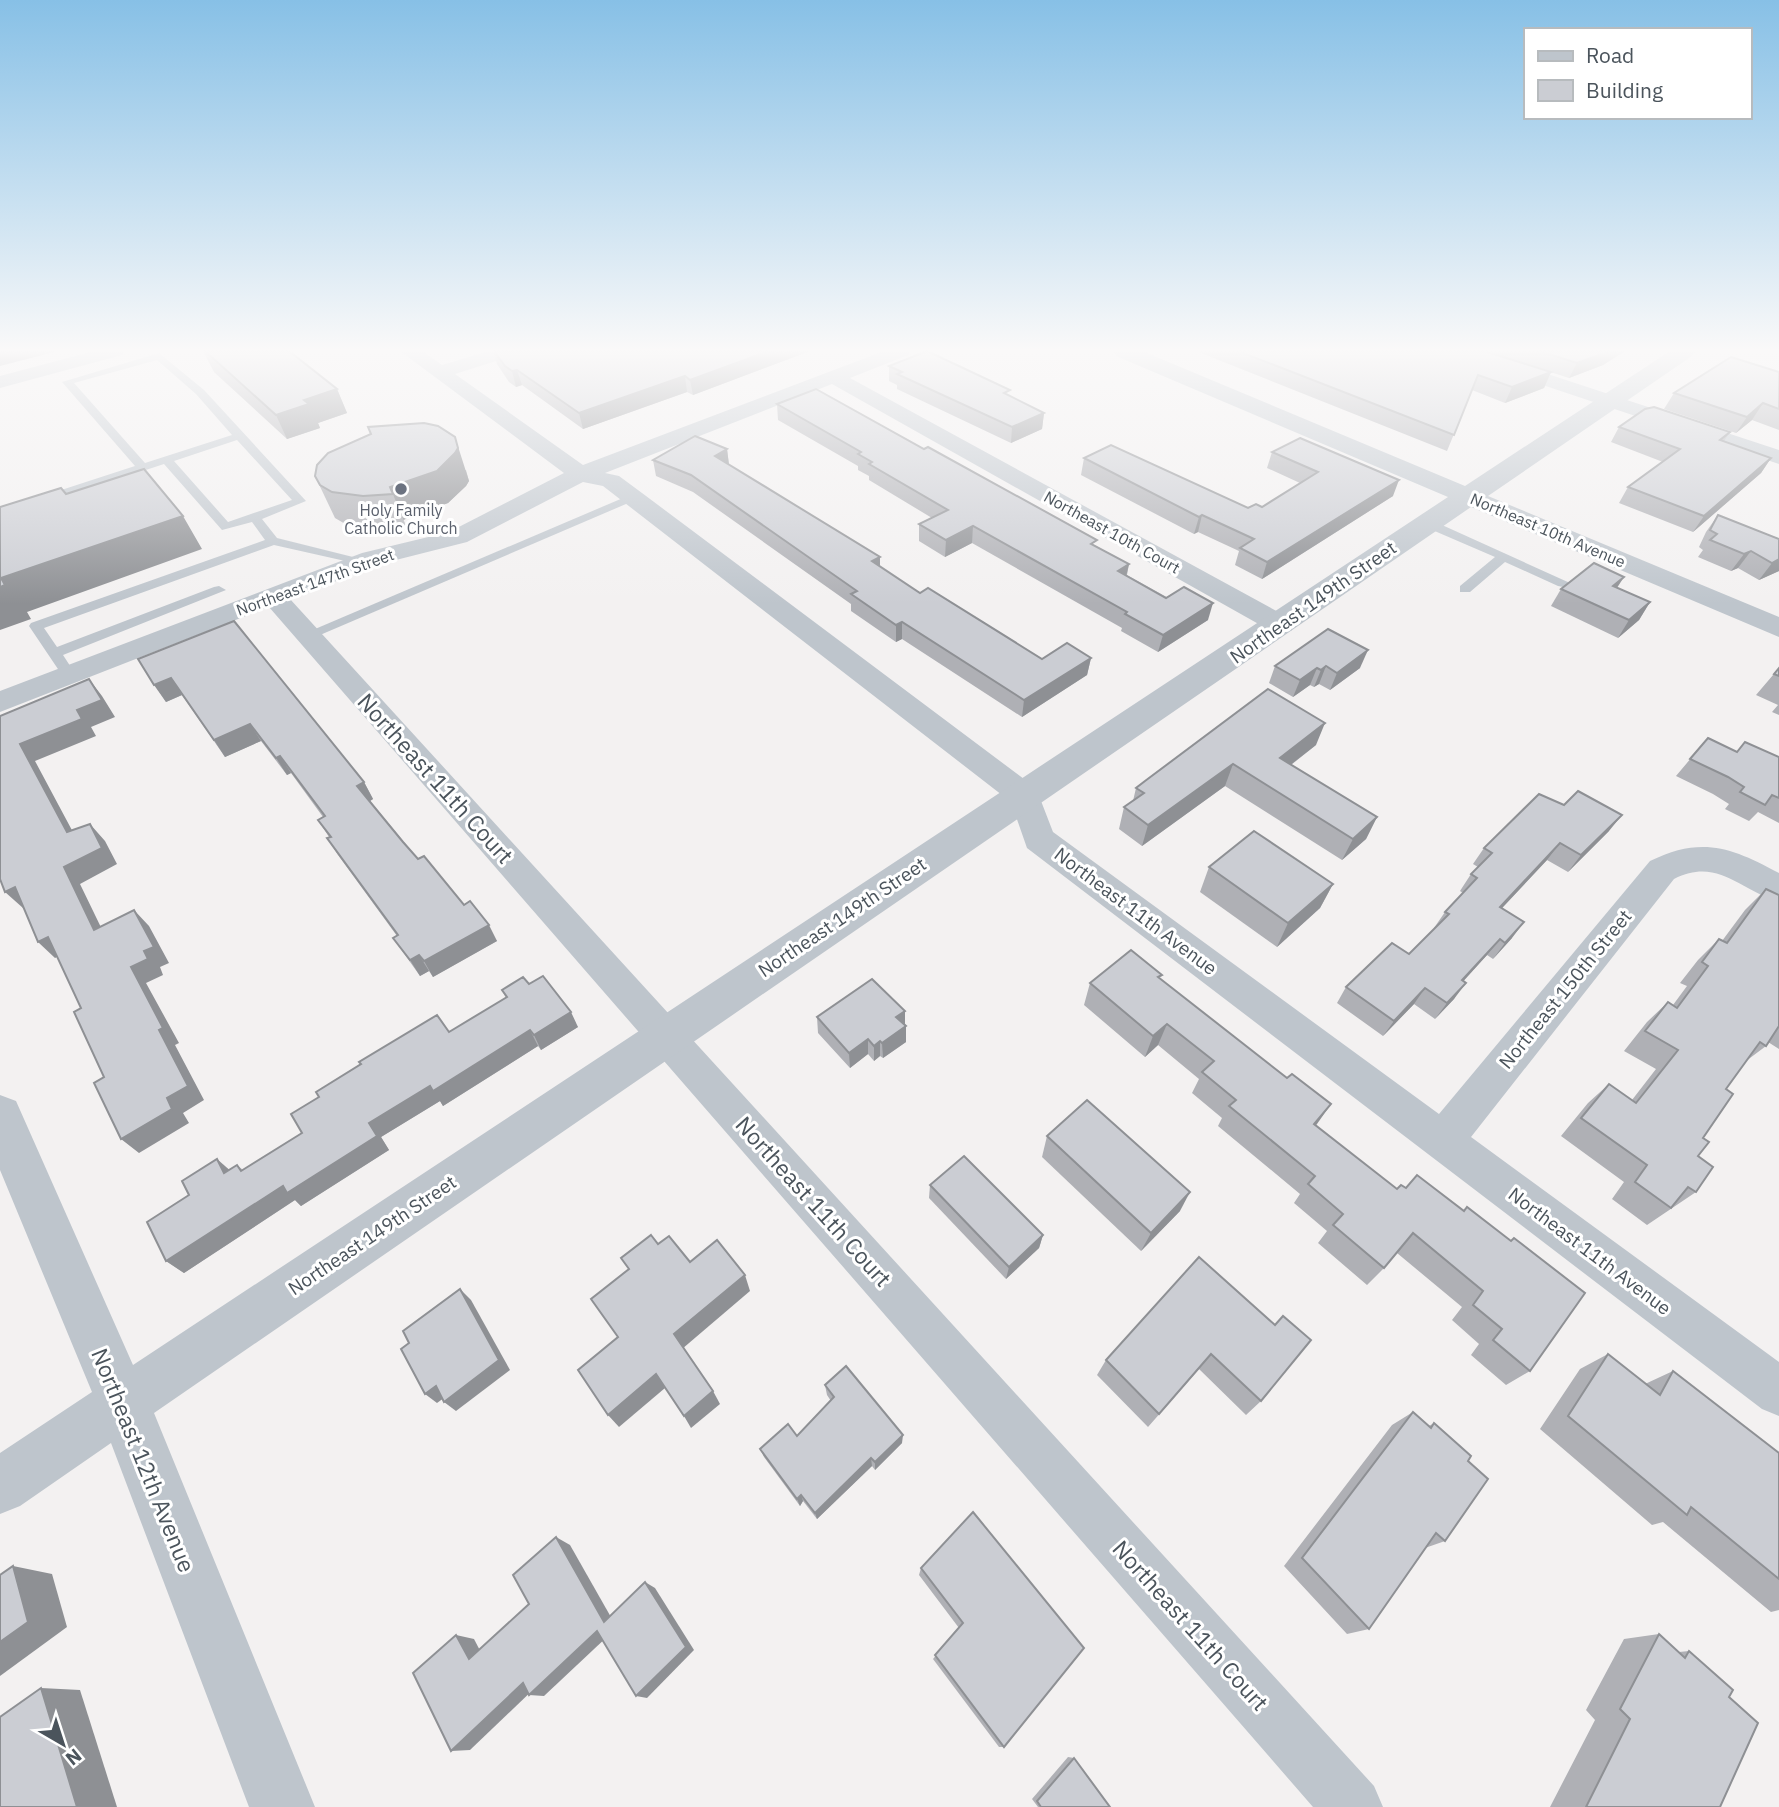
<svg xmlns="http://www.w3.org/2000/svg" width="1779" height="1807" viewBox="0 0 1779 1807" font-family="'IBM Plex Sans',sans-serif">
<rect width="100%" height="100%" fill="#f3f1f1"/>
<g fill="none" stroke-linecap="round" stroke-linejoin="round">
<g fill="#bec5cc" fill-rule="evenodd">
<path d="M159,353L204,390L306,501L262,519L277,538L369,561L363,565L274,545L44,628L57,647L214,587L219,586L226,590L63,655L76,675L74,678H64L29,626L31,623L265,540L252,522L222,530L164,464L0,518V510L135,466L62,382ZM157,360L196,394L232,435L145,463L74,383ZM237,440L292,500L228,522L174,461Z"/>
<path d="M630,495L640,498L313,638H303L301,635Z"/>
<path d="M1423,520H1431L1570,583L1563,587L1558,586L1505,562L1470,592H1460V586L1495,557L1423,526Z"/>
</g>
<g fill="#bec5cc" fill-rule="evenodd">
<path d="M94,351H125L122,355L0,388V376Z"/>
<path d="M400,351H422L442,365L489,351H518L515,355L455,374L583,465L884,351H911L908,355L850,378L1291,619L1295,625L1291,631H1271L832,384L605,473L619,476L642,493L1036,788L1053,832L1439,1114L1650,861C1701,836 1731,847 1779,873V902C1739,890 1718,857 1674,879L1471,1137L1779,1362V1416L1762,1409L1027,848L1011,802L603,486L583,482L467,542L380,564L290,599L1374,1786L1383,1807H1313L269,607L0,712V691L362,553L449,532L564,473Z"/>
<path d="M1450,351H1478L1779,450V464L1453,355Z"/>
</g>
<path fill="#bec5cc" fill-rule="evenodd" d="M1113,351H1142L1465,486L1670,351H1695L1692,356L1488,496L1779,617V637L1471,507L154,1413L315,1807H249L111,1443L20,1506L0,1514V1453L92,1392L0,1170V1095L16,1101L133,1365L1448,497L1116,356Z"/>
</g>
<g fill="#afb0b5">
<path d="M203,351H289L337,389L347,413L318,423L320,428L287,439L214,372Z"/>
<path d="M493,351H810L693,395L687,392L583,429L522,385L516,387L509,382L497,364Z"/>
<path d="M1196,351H1484L1551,372L1544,388L1505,403L1472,390L1447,451Z"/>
<path d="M1485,351H1625L1603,365L1569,378Z"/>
<path d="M889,366L1010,396L1044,413L1042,429L1011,443L897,389V385L889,381Z"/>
<path d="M1779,372V430L1752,420L1736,433L1664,409L1674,393Z"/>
<path d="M777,404L1096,546L1129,564L1127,575L1208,620L1158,652L1121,631L1122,628L972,543L945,557L919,541V524L932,518L869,480V476L858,470V466L778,420Z"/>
<path d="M1619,427L1730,432L1724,441L1771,458L1761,473L1693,532L1619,503L1628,487L1663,462L1611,442Z"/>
<path d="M727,449L729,465L880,557V567L920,593L1042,659L1091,658L1087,675L1022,717L902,639L896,642L851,611V604L693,492L656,476L653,460Z"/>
<path d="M1272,452L1393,496L1262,579L1235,565L1239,551L1198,532L1194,534L1081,475L1084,458L1248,508L1262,507L1300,483L1267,468Z"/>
<path d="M466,470L469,481L466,486L448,503L403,520L406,526L377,529L347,525L335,518L315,476Z"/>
<path d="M1718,515L1779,539V571L1759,580L1738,568L1731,571L1698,557L1703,550L1699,547L1706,532Z"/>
<path d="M1617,588L1650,602L1639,620L1618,638L1551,606L1561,589Z"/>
<path d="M138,659L364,782L373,799L370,801L418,859L464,905L497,941L433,977L429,971L420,976L393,938L397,936L338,855L327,838L329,837L318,820L323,817L291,773L287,775L261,741L225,757L182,695L166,702Z"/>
<path d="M1275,666L1360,668L1330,690L1319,684L1314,687L1310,685L1293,697L1269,683Z"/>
<path d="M1779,668V715L1772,712L1778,705L1756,695Z"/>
<path d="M1708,738L1737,752L1779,757V823L1758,812L1749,821L1725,809L1729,804L1713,794L1676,776Z"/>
<path d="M1316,745L1291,765L1377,817L1366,839L1342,860L1225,786L1142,846L1119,829L1124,807L1133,801L1136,788L1145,781Z"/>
<path d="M1609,831L1568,872L1547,860L1502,908L1512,938L1493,959L1487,955L1463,981L1454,999L1435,1019L1414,1004L1383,1036L1337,1003L1346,987L1409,954L1435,929L1434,928L1445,912L1463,893L1460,891L1471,874L1478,867L1473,864L1484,848Z"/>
<path d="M1209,867L1333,884L1320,908L1277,947L1200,892Z"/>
<path d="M1766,889L1779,895V1049L1768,1042L1766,1046L1746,1061L1726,1089L1703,1138L1698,1156L1696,1192L1647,1225L1612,1199L1624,1182L1561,1136L1588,1103L1609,1084L1632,1100L1656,1069L1624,1051L1647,1022L1668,1002L1673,1005L1687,986L1680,983L1698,960L1719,939L1722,941L1745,910Z"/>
<path d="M1160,979L1316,1126L1397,1189L1405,1188L1417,1175L1463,1210L1467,1207L1511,1241L1514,1238L1530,1371L1506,1385L1471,1355L1479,1344L1452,1320L1462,1307L1397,1253L1384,1268L1367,1285L1318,1243L1327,1231L1294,1203L1300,1194L1218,1126L1222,1118L1192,1093L1199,1079L1158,1045L1145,1057L1084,1005L1090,983Z"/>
<path d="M529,984L578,1027L541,1050L538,1046L443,1106L440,1101L381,1137L389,1150L301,1206L295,1200L184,1273L166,1261L229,1170L237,1165L243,1170L302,1133L449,1032L506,998L502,990Z"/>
<path d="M817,1017L905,1025L906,1042L883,1058L880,1056L874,1061L868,1054L850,1068L818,1033Z"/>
<path d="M1047,1136L1180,1211L1141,1251L1042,1157Z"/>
<path d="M930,1185L1043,1235L1039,1248L1006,1279L929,1198Z"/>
<path d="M1283,1316L1261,1401L1246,1415L1199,1369L1148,1427L1097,1375L1106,1360L1275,1325Z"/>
<path d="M1608,1354L1645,1384L1673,1371L1779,1453V1610L1771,1612L1663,1522L1652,1525L1540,1429L1580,1369Z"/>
<path d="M825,1385L902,1443L875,1470L872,1466L817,1519L803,1501L800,1506L764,1457L760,1449L797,1436L831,1401L827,1395Z"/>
<path d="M1413,1412L1429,1426L1434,1423L1468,1461L1445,1541L1425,1548L1369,1629L1347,1634L1284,1566L1392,1425Z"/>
<path d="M921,1568L1084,1648L1004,1747H999L933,1659L959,1628L919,1575Z"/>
<path d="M1659,1634L1679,1652L1689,1651L1729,1697L1720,1807H1550L1595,1720L1586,1710L1624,1639Z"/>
<path d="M1068,1757L1074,1758L1110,1807H1038L1032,1799Z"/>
</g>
<g fill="#8e9094">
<path d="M0,351H58L0,366Z"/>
<path d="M769,351H810L693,395L690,380Z"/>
<path d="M1610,351H1625L1603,365L1569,378L1577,363Z"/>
<path d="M517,370L522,385L516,387L512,371Z"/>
<path d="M1551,372L1544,388L1505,403L1512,387Z"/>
<path d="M685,376L687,392L583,429L579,413Z"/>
<path d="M337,389L347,413L318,423L320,428L287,439L276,415L304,400Z"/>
<path d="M1763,403L1752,420L1736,433L1747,417Z"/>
<path d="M1044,413L1042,429L1011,443L1012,427Z"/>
<path d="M455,437L469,481L466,486L448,503L403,520L406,526L390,487Z"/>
<path d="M727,449L729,465L715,456Z"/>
<path d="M1771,458L1761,473L1693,532L1704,516Z"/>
<path d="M1399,480L1393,496L1262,579L1267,562Z"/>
<path d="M1202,515L1198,532L1194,534L1199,517Z"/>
<path d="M183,516L202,549L27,612L31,619L0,630V587L1,578Z"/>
<path d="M973,526L972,543L945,557L946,540Z"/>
<path d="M1751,551L1738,568L1731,571L1744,554Z"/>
<path d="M880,557V574L872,561Z"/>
<path d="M1779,559V571L1759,580L1772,563Z"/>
<path d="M1129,564L1125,581L1118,571Z"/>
<path d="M1624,577L1613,594V586Z"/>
<path d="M1650,602L1639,620L1618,638L1629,620Z"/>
<path d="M1213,603L1208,620L1158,652L1163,635Z"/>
<path d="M902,622V639L896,642V625Z"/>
<path d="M1368,650L1360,668L1330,690L1337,673Z"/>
<path d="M1091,658L1087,675L1022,717L1024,700Z"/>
<path d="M1326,666L1319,684L1314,687L1321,670Z"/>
<path d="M1317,668L1310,685L1293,697L1300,680Z"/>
<path d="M171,678L182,695L166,702L154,685Z"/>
<path d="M89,679L102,696L115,717L91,727L96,736L35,761L82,849L67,832L20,744L77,710Z"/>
<path d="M1325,723L1316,745L1271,780L1280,758Z"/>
<path d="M250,724L261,741L225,757L214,740Z"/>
<path d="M280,756L291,773L287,775L276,758Z"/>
<path d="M1233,764L1225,786L1142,846L1148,825Z"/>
<path d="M364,782L373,799L367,803L357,786Z"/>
<path d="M1622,815L1609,831L1568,872L1581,855Z"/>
<path d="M1377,817L1366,839L1342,860L1353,839Z"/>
<path d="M90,824L105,841L117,864L80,884L110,946L94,930L64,867Z"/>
<path d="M1560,843L1547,860L1488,923L1500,907Z"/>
<path d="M1333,884L1320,908L1277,947L1288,923Z"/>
<path d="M15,887L32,904L23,908L5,892Z"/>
<path d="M134,910L149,926L169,963L160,967L163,975L146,983L179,1043L175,1045L204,1100L183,1113L189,1123L139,1153L121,1139L167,1098L159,1030L131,967L144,951Z"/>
<path d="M1524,922L1512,938L1493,959L1505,943Z"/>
<path d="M489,925L497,941L433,977L424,961Z"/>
<path d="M48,937L65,953L55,958L38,942Z"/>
<path d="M1500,939L1487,955L1450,996L1462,980Z"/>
<path d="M419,955L429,971L420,976L410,960Z"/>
<path d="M1466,983L1454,999L1435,1019L1447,1003Z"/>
<path d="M1425,988L1414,1004L1383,1036L1394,1021Z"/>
<path d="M905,1011V1026L896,1017Z"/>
<path d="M571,1012L578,1027L541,1050L534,1035Z"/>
<path d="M1167,1024L1158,1045L1145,1057L1153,1036Z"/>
<path d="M906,1026V1042L883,1058L882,1043Z"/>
<path d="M530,1030L538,1046L443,1106L440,1101L381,1137L389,1150L301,1206L295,1200L184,1273L166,1261L369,1123L430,1086Z"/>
<path d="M868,1039V1054L850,1068L849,1053Z"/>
<path d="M880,1041V1056L874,1061V1046Z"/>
<path d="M1331,1104L1317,1124L1300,1144L1314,1124Z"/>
<path d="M217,1159L233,1173H224Z"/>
<path d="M1190,1192L1180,1211L1141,1251L1151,1233Z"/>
<path d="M1043,1235L1039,1248L1006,1279L1009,1267Z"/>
<path d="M745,1275L750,1291L682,1349L674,1334Z"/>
<path d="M460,1289L471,1300L510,1370L456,1411L444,1402Z"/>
<path d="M656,1374L665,1388L619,1427L608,1415Z"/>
<path d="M436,1386L448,1395L437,1403L425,1394Z"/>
<path d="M713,1391L720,1404L691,1428L684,1416Z"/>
<path d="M903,1435L902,1443L875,1470V1462Z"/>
<path d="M871,1458L872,1466L817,1519L815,1513Z"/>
<path d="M801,1495L803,1501L800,1506L797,1499Z"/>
<path d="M556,1537L570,1545L616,1626L604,1622Z"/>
<path d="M13,1566L52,1574L67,1627L0,1676V1642Z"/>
<path d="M645,1582L655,1588L694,1650L647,1698L636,1696Z"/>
<path d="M597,1631L609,1635L544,1696L529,1695Z"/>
<path d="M456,1635L474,1639L486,1662L469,1659Z"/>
<path d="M523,1683L538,1685L470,1750L451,1751Z"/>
<path d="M41,1688L80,1690L117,1807H77Z"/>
</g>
<g fill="#cbcdd3" stroke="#8e9094" stroke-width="2">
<path d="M205,351H289L337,389L304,400L309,404L276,415Z"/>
<path d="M494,351H769L690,380L685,376L579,413L517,370L512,371L505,366Z"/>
<path d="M927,351L1010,390L1004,393L1044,413L1012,427L897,374L902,372L889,366Z"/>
<path d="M1238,351H1484L1551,372L1512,387L1478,375L1454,435Z"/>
<path d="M1539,351H1610L1577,363Z"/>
<path d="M1731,357L1779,372V409L1763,403L1747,417L1674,393Z"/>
<path d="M816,389L924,449L928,447L1097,540L1091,544L1129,564L1118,571L1166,598L1184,587L1213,603L1163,635L1125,614L1127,612L973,526L946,540L919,524L948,510L869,464L872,462L858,454L861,452L777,404Z"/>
<path d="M1654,407L1730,432L1720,440L1771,458L1704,516L1628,487L1680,449L1619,427L1645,409Z"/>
<path d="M424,423L438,426L455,437L458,448L455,453L437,471L390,487L393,494L363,496L332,492L320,485L315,476L317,465L328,453L371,434L368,427Z"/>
<path d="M695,436L727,449L715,456L880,557L872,561L920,593L928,588L1042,659L1067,643L1091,658L1024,700L902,622L896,625L851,594L857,591L691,475L653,460Z"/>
<path d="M1300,438L1399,480L1267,562L1240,548L1254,539L1202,515L1199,517L1084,458L1111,445L1248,508L1256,504L1262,507L1318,472L1272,452Z"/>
<path d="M144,469L183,516L1,578L5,585L0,587V507L61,488L66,494Z"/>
<path d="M1718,515L1779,539V559L1772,563L1751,551L1744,554L1710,540L1717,534L1710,530Z"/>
<path d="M1594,563L1624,577L1613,586L1650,602L1629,620L1561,589Z"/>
<path d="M234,621L364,782L357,786L403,842L418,859L424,856L464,905L470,901L489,925L424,961L419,955L410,960L393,938L398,935L327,838L331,837L318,820L325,816L280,756L276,758L250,724L214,740L171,678L154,685L138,659Z"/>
<path d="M1328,629L1368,650L1337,673L1326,666L1321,670L1317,668L1300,680L1275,666Z"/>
<path d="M1779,668V676L1774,674Z"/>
<path d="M89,679L102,700L77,710L82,719L20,744L67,832L90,824L102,848L64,867L94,930L134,910L154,947L144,951L148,959L131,967L163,1028L159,1030L188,1086L167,1098L172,1109L121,1139L94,1083L104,1077L74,1012L81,1008L48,937L38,942L15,887L5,892L0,879V716Z"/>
<path d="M1268,689L1325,723L1280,758L1377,817L1353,839L1233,764L1148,825L1124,807L1144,793L1136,788L1145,781Z"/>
<path d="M1708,738L1737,752L1745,742L1779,757V798L1772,795L1765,805L1740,792L1744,787L1728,777L1690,759Z"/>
<path d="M1578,791L1622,815L1581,855L1560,843L1500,907L1524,922L1505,943L1500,939L1462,980L1466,983L1447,1003L1425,988L1394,1021L1346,987L1392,943L1409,954L1449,914L1445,912L1477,878L1471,874L1492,853L1484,848L1539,794L1564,805Z"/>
<path d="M1254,831L1333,884L1288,923L1209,867Z"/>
<path d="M1766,889L1779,895V1026L1766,1046L1760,1042L1726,1089L1733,1094L1703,1138L1709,1142L1698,1156L1713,1167L1696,1192L1688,1187L1671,1208L1635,1182L1647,1165L1581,1118L1609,1084L1636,1103L1678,1050L1645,1031L1668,1002L1677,1008L1708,966L1702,962L1719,939L1727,943Z"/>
<path d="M1131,950L1162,975L1158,977L1287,1078L1292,1074L1331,1104L1314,1124L1397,1189L1401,1185L1406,1188L1417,1175L1464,1211L1467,1207L1511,1241L1514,1238L1585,1293L1530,1371L1493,1340L1502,1329L1473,1305L1483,1291L1413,1233L1384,1268L1333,1225L1343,1214L1308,1184L1315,1176L1229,1106L1236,1100L1202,1072L1214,1061L1167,1024L1153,1036L1090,983Z"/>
<path d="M543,976L571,1012L534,1035L530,1030L433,1091L430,1086L369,1123L377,1136L287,1193L283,1186L166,1261L147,1222L189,1195L182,1181L217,1159L224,1173L237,1165L241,1171L302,1133L291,1114L319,1097L316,1092L361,1064L359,1062L437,1015L449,1032L507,997L502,990L523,977L529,984Z"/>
<path d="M872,979L905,1011L896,1017L906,1026L882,1043L880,1041L874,1046L868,1039L849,1053L817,1017Z"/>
<path d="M1087,1100L1190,1192L1151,1233L1047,1136Z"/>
<path d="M964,1156L1043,1235L1009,1267L930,1185Z"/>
<path d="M651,1235L658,1244L669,1236L690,1262L717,1240L745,1275L674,1334L713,1391L684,1416L656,1374L608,1415L578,1370L618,1337L591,1299L629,1269L621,1258Z"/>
<path d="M1199,1257L1275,1325L1283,1316L1311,1340L1261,1401L1211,1354L1159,1414L1106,1360Z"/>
<path d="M460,1289L499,1360L444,1402L436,1386L425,1394L401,1349L409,1343L403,1331Z"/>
<path d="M1608,1354L1660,1395L1673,1371L1779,1453V1579L1691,1507L1687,1515L1568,1416Z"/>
<path d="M846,1366L903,1435L875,1462L871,1458L815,1513L801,1495L797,1499L760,1449L788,1424L797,1436L834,1397L825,1385Z"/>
<path d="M1413,1412L1431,1428L1434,1423L1471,1456L1468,1461L1488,1479L1445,1541L1436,1533L1369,1629L1302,1558Z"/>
<path d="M973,1512L1084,1648L1004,1747L935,1655L963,1623L921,1568Z"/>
<path d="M556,1537L604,1622L645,1582L686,1647L636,1696L597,1631L529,1695L523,1683L451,1751L413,1673L456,1635L469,1659L529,1604L513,1575Z"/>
<path d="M13,1566L28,1622L0,1642V1575Z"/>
<path d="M1659,1634L1685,1658L1689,1651L1733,1690L1729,1697L1758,1723L1720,1807H1586L1630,1719L1620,1709Z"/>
<path d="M41,1688L77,1807H0V1717Z"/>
<path d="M1074,1758L1110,1807H1041L1037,1801Z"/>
</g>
<linearGradient id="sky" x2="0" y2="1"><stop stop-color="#87c0e6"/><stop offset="0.58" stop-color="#faf9f9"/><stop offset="1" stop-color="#faf9f9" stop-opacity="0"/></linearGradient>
<rect width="1779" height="604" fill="url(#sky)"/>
<circle fill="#6b7280" stroke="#fff" stroke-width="2.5" cx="401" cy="489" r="7"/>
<g text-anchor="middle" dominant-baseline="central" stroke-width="6" stroke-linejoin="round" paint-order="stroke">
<g font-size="16" fill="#5b616d" stroke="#fff">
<text x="401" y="510">Holy Family<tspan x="401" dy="18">Catholic Church</tspan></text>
</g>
<g font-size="16" fill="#4b545c" stroke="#fff">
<text transform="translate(1548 530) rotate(23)">Northeast 10th Avenue</text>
<text transform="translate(1112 532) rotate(29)">Northeast 10th Court</text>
<text transform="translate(315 582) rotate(-20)">Northeast 147th Street</text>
</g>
<g font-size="19" fill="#4b545c" stroke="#fff">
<text transform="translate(1313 602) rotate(-35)">Northeast 149th Street</text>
<text transform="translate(1136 911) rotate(37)">Northeast 11th Avenue</text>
<text transform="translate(842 917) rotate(-34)">Northeast 149th Street</text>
<text transform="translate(1565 989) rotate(-51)">Northeast 150th Street</text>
<text transform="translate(372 1235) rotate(-34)">Northeast 149th Street</text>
<text transform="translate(1590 1251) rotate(37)">Northeast 11th Avenue</text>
</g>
<g font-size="23" fill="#4b545c" stroke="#fff">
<text transform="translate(436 778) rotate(48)">Northeast 11th Court</text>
<text transform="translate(814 1201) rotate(48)">Northeast 11th Court</text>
<text transform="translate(144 1460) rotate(68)">Northeast 12th Avenue</text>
<text transform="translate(1191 1625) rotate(48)">Northeast 11th Court</text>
</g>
</g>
<rect x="1524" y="28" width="228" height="91" fill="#ffffff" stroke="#b7bbbe" stroke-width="2"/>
<rect x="1538" y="51" width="35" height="10" fill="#bec5cc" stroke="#b7bbbe" stroke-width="2"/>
<text x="1586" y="63" font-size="21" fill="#4b545c">Road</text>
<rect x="1538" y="80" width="35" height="21" fill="#cbcdd3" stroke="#b7bbbe" stroke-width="2"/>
<text x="1586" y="98" font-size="21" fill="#4b545c">Building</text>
<g transform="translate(63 1744) rotate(141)" stroke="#ffffff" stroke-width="5" paint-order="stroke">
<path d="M0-5L12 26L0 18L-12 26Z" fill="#4b545c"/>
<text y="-10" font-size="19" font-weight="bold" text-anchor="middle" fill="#4b545c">N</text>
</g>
</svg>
